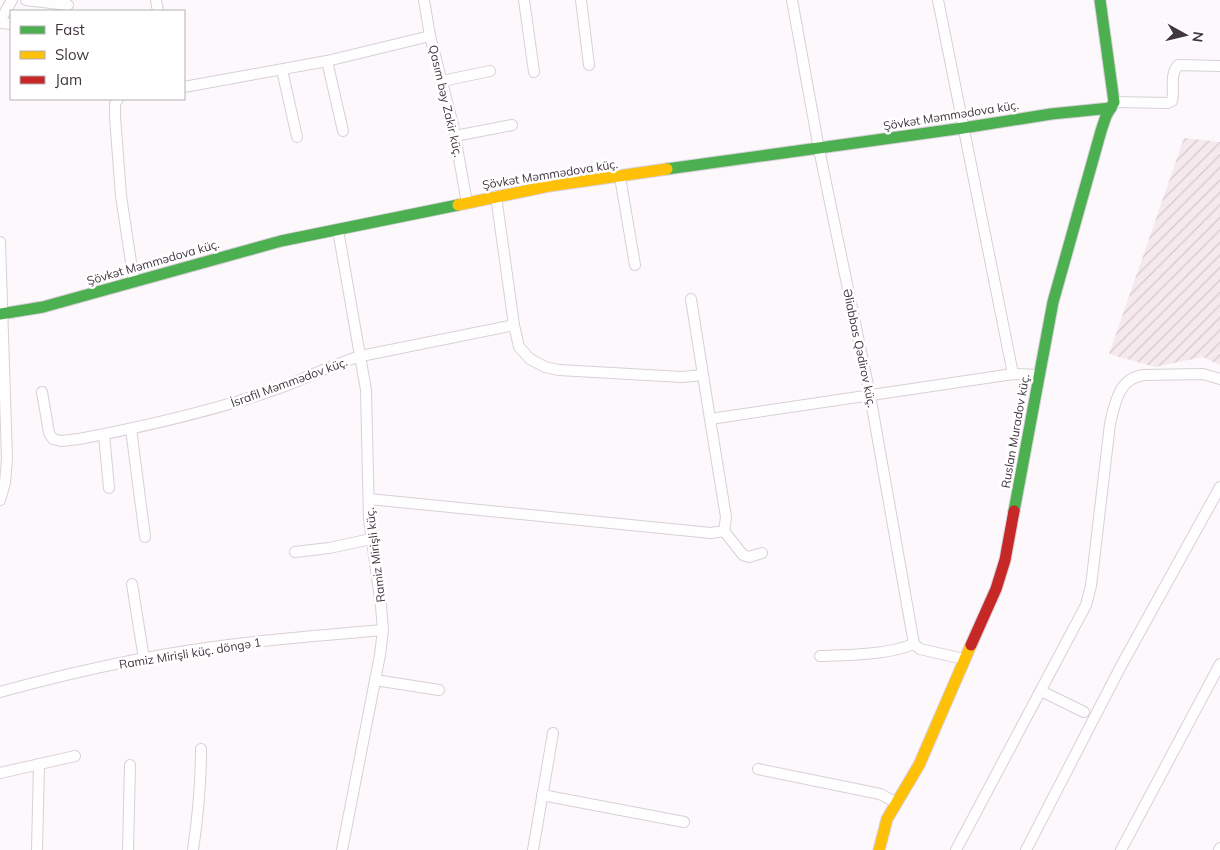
<svg xmlns="http://www.w3.org/2000/svg" width="1220" height="850" viewBox="0 0 1220 850" font-family="Mulish,sans-serif">
<defs>
<pattern id="industrial-furrows" width="10" height="10" patternUnits="userSpaceOnUse" patternTransform="scale(1.25)"><rect width="10" height="10" fill="#f6e9ee"/><path d="M-1 1l2-2M0 10L10 0M9 11l2-2" fill="none" stroke="#d4c8cd"/></pattern>
</defs>
<rect width="100%" height="100%" fill="#fcf8fc"/>
<path fill="url(#industrial-furrows)" d="M1184,138L1220,142V365L1203,357L1155,367L1109,354Z"/>
<g fill="none" stroke-linecap="round" stroke-linejoin="round">
<g stroke="#d8d0d8" stroke-width="12">
<g id="street">
<path d="M26,0L68,5"/>
<path d="M156,0L158,11"/>
<path d="M424,0L430,36L453,125L467,203"/>
<path d="M524,0L534,72"/>
<path d="M581,0L589,65"/>
<path d="M792,0L819,149L870,395L914,644L920,649L964,659"/>
<path d="M938,0L1013,374"/>
<path d="M0,21L12,0"/>
<path d="M0,23L11,24"/>
<path d="M327,61L343,131"/>
<path d="M282,70L297,137"/>
<path d="M442,81L490,71"/>
<path d="M184,87L327,61L430,36"/>
<path d="M118,99L115,104V117L121,196L134,282"/>
<path d="M1114,102L1168,103L1172,101C1175,89 1169,76 1178,65L1220,66"/>
<path d="M455,136L512,125"/>
<path d="M620,177L635,265"/>
<path d="M496,196L514,325L519,347L530,359L545,367L559,370L682,377L703,375"/>
<path d="M338,230L366,390L369,519L381,606L383,630L380,655L342,850"/>
<path d="M0,242L7,459L5,483L0,500"/>
<path d="M691,299L710,419"/>
<path d="M42,392L49,433L53,439L61,441L79,439C143,427 207,412 268,392C300,382 329,365 361,356L514,325"/>
<path d="M131,429L145,537"/>
<path d="M104,435L109,488"/>
<path d="M369,499L711,533L724,531L726,517L710,419L1013,374L1039,375"/>
<path d="M724,531L743,555L749,557L762,553"/>
<path d="M295,552L329,548L371,539"/>
<path d="M132,584L144,659"/>
<path d="M820,656C850,655 886,655 914,644"/>
<path d="M375,680L439,690"/>
<path d="M1041,691L1084,712"/>
<path d="M0,692C83,669 168,651 254,642C297,637 340,634 383,630"/>
<path d="M758,769L880,794L897,803"/>
<path d="M0,773L75,756"/>
<path d="M542,795L684,822"/>
<path d="M37,850L39,764"/>
<path d="M128,850L130,765"/>
<path d="M193,850C198,816 201,783 201,749"/>
<path d="M533,850L553,733"/>
<path d="M956,850L1086,605L1091,586L1110,424C1115,402 1119,378 1144,375L1203,374L1220,379"/>
<path d="M1026,850L1121,666L1220,487"/>
<path d="M1121,850L1220,664"/>
<path d="M1219,850L1220,848"/>
</g>
</g>
<g stroke="#d8d0d8" stroke-width="13">
<g id="fast">
<path d="M667,169L963,128L1051,114L1111,108"/>
<path d="M0,314L43,307L281,241L458,205"/>
<path d="M1014,511L1053,302L1101,131L1106,116L1114,102L1100,0"/>
</g>
</g>
<g stroke="#d8d0d8" stroke-width="13">
<g id="slow">
<path d="M458,205L549,186L667,169"/>
<path d="M879,850L887,819L919,765L971,645"/>
</g>
</g>
<g stroke="#d8d0d8" stroke-width="13">
<path id="jam" d="M971,645L996,589L1005,560L1014,511"/>
</g>
<use href="#street" stroke="#fffeff" stroke-width="10"/>
<use href="#fast" stroke="#4caf50" stroke-width="11"/>
<use href="#slow" stroke="#ffc107" stroke-width="11"/>
<use href="#jam" stroke="#c62828" stroke-width="11"/>
</g>
<g text-anchor="middle" dominant-baseline="central" stroke-width="5" stroke-linejoin="round" paint-order="stroke">
<g font-size="12" fill="#423641" stroke="#fff">
<text transform="translate(446 101) rotate(77)">Qasım bəy Zakir küç.</text>
<text transform="translate(951 115) rotate(-9)">Şövkət Məmmədova küç.</text>
<text transform="translate(550 174) rotate(-9)">Şövkət Məmmədova küç.</text>
<text transform="translate(153 262) rotate(-16)">Şövkət Məmmədova küç.</text>
<text transform="translate(860 348) rotate(78)">Əliabbas Qədirov küç.</text>
<text transform="translate(289 382) rotate(-20)">İsrafil Məmmədov küç.</text>
<text transform="translate(1015 431) rotate(-80)">Ruslan Muradov küç.</text>
<text transform="translate(375 555) rotate(-97)">Ramiz Mirişli küç.</text>
<text transform="translate(190 653) rotate(-9)">Ramiz Mirişli küç. döngə 1</text>
</g>
</g>
<rect x="10" y="10" width="175" height="90" fill="#ffffff" stroke="#b3afb3"/>
<rect x="20" y="26" width="25" height="8" fill="#4caf50" stroke="#b3afb3"/>
<text x="55" y="35" font-size="15" fill="#423641">Fast</text>
<rect x="20" y="51" width="25" height="8" fill="#ffc107" stroke="#b3afb3"/>
<text x="55" y="60" font-size="15" fill="#423641">Slow</text>
<rect x="20" y="76" width="25" height="8" fill="#c62828" stroke="#b3afb3"/>
<text x="55" y="85" font-size="15" fill="#423641">Jam</text>
<g transform="translate(1185 35) rotate(98)" stroke="#ffffff" stroke-width="4" paint-order="stroke">
<path d="M0-4L9 19L0 12L-9 19Z" fill="#423641"/>
<text y="-8" font-size="14" font-weight="bold" text-anchor="middle" fill="#423641">N</text>
</g>
</svg>
